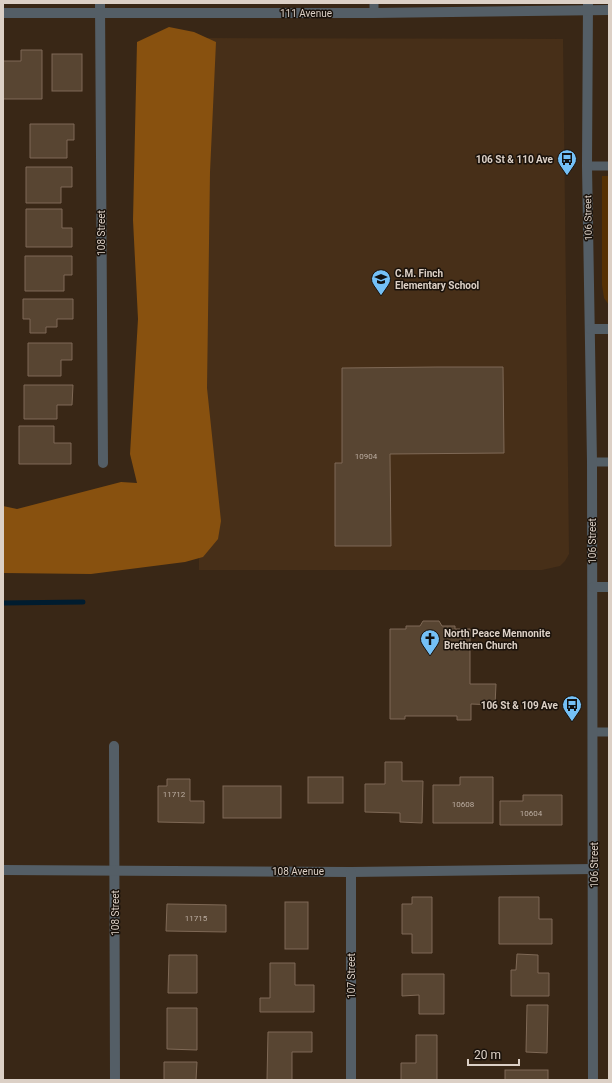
<svg xmlns="http://www.w3.org/2000/svg" width="612" height="1083" viewBox="0 0 612 1083" font-family="Roboto,sans-serif">
<rect width="100%" height="100%" fill="#392716"/>
<path fill="#472f18" d="M196,38L563,39L569,554L565,561L560,566L542,570H199Z"/>
<path fill="#563104" d="M602,176H609V305L604,298L602,285Z"/>
<path fill="#88510f" d="M169,27L194,32L216,42L210,172L207,388L221,521L218,539L203,557L185,562L91,574L3,573V506L17,509L121,482L137,483L130,454L138,319L133,220L137,42Z"/>
<g fill="none" stroke-linecap="round" stroke-linejoin="round">
<path stroke="#001c2f" stroke-width="5" d="M3,603L83,602"/>
</g>
<g fill="#584532" stroke="#7f6956">
<path d="M21,50H42V99H3V61H21Z"/>
<rect x="52" y="54" width="30" height="37"/>
<path d="M30,124H74V140H67V158H30Z"/>
<path d="M26,167H72V187H61V203H26Z"/>
<path d="M26,209H62V228H72V247H26Z"/>
<path d="M25,256H72V275H64V291H25Z"/>
<path d="M23,299H73V319H57V327H46V333H30V319H23Z"/>
<path d="M28,343H72V360H61V376H28Z"/>
<path d="M437,367H503L504,453L390,454L391,546H335V463H342V368Z"/>
<path d="M24,385H73L72,405H57V419H24Z"/>
<path d="M19,426H54V443H71V464H19Z"/>
<path d="M423,621H439L442,626H455V629H470V684H496L495,705L471,704V720H457V716H405V719H390V629H406V626H420Z"/>
<path d="M385,762H402V781H423L422,823L400,822V813L365,812V784H385Z"/>
<rect x="308" y="777" width="35" height="26"/>
<path d="M460,777H493V823H433V785H460Z"/>
<path d="M167,779H190V801H204V823L158,822V786H167Z"/>
<rect x="223" y="786" width="58" height="32"/>
<path d="M523,795H562V825H500V801H523Z"/>
<path d="M412,897H432V953H412V934H402V904H412Z"/>
<path d="M499,897H539V919H552V944H499Z"/>
<rect x="285" y="902" width="23" height="47"/>
<path d="M167,904L226,905V932L166,931Z"/>
<path d="M517,954L538,955V973H549V996H511V970H516Z"/>
<path d="M169,955H197V993H168Z"/>
<path d="M270,963H295V985H314V1012H260V998H270Z"/>
<path d="M402,974H444V1014H419V995L402,996Z"/>
<path d="M527,1005H548L547,1053L526,1052Z"/>
<path d="M167,1008H197V1050L167,1049Z"/>
<path d="M268,1032H312V1052H292V1080H267Z"/>
<path d="M416,1035H437V1080H401V1063H416Z"/>
<path d="M164,1062H197L196,1080H164Z"/>
<rect x="505" y="1070" width="43" height="10"/>
</g>
<g fill="none" stroke-linecap="round" stroke-linejoin="round">
<g stroke="#545e66" stroke-width="9">
<path d="M374,3V13"/>
<path d="M587,166H609"/>
<path d="M592,462H609"/>
<path d="M593,732H609"/>
</g>
<g stroke="#545e66" stroke-width="10">
<path d="M100,3L103,463"/>
<path d="M588,3L587,166L592,462L593,1080"/>
<path d="M3,13H374L609,10"/>
<path d="M590,329H609"/>
<path d="M593,587H609"/>
<path d="M114,746L115,1080"/>
<path d="M3,870L351,872L594,869"/>
<path d="M351,1080V872"/>
</g>
</g>
<defs>
<g id="bus-pin" transform="scale(1)"><path d="M0 17L-7.5 6A9.5 9.5 0 1 1 7.5 6Z" fill="#74c0f6" stroke="#1a120b"/><path d="M-5-6H5V4H4V6H2V4H-2V6H-4V4H-5ZM-3.5-4V0h7V-4ZM-3.5 1.2v1.5H-2V1.2ZM2 1.2v1.5H3.5V1.2Z" fill="#111"/></g>
<g id="school-pin" transform="scale(1)"><path d="M0 17L-7.5 6A9.5 9.5 0 1 1 7.5 6Z" fill="#74c0f6" stroke="#1a120b"/><path d="M0-5L7-2L0 1L-7-2ZM-4 1L0 2.5L4 1V4Q0 6-4 4Z" fill="#111"/></g>
<g id="church-pin" transform="scale(1)"><path d="M0 17L-7.5 6A9.5 9.5 0 1 1 7.5 6Z" fill="#74c0f6" stroke="#1a120b"/><path d="M-1.2-6h2.4v3.5h3.3v2.4h-3.3V6h-2.4V-.1h-3.3v-2.4h3.3Z" fill="#111"/></g>
</defs>
<g fill-rule="evenodd">
<use href="#bus-pin" x="567" y="159"/>
<use href="#school-pin" x="381" y="279"/>
<use href="#church-pin" x="430" y="639"/>
<use href="#bus-pin" x="572" y="705"/>
</g>
<g text-anchor="middle" dominant-baseline="central" stroke-width="3" stroke-linejoin="round" paint-order="stroke">
<g font-size="8" fill="#bbada1">
<text x="366" y="456">10904</text>
<text x="174" y="794">11712</text>
<text x="463" y="804">10608</text>
<text x="531" y="813">10604</text>
<text x="196" y="918">11715</text>
</g>
<g font-size="10" fill="#dcd0c6" stroke="#1a120b">
<text x="306" y="13">111 Avenue</text>
<text transform="translate(588 218) rotate(-91)">106 Street</text>
<text transform="translate(101 233) rotate(-90)">108 Street</text>
<text transform="translate(592 541) rotate(-90)">106 Street</text>
<text transform="translate(594 865) rotate(-90)">106 Street</text>
<text x="298" y="871">108 Avenue</text>
<text transform="translate(115 913) rotate(-90)">108 Street</text>
<text transform="translate(351 976) rotate(-90)">107 Street</text>
</g>
<g font-size="10" font-weight="bold" fill="#dcd0c6" stroke="#1a120b" text-anchor="end">
<text x="553" y="159">106 St &amp; 110 Ave</text>
<text x="395" y="273" text-anchor="start">C.M. Finch<tspan x="395" dy="12">Elementary School</tspan></text>
<text x="444" y="633" text-anchor="start">North Peace Mennonite<tspan x="444" dy="12">Brethren Church</tspan></text>
<text x="558" y="705">106 St &amp; 109 Ave</text>
</g>
</g>
<rect width="612" height="1083" fill="none" stroke="#dcd0c6" stroke-width="8"/>
<path d="M468 1059v6h51v-6" fill="none" stroke="#dcd0c6" stroke-width="2"/>
<text x="474" y="1059" font-size="12" fill="#dcd0c6" stroke="#1a120b" stroke-width="3" paint-order="stroke">20 m</text>
</svg>
